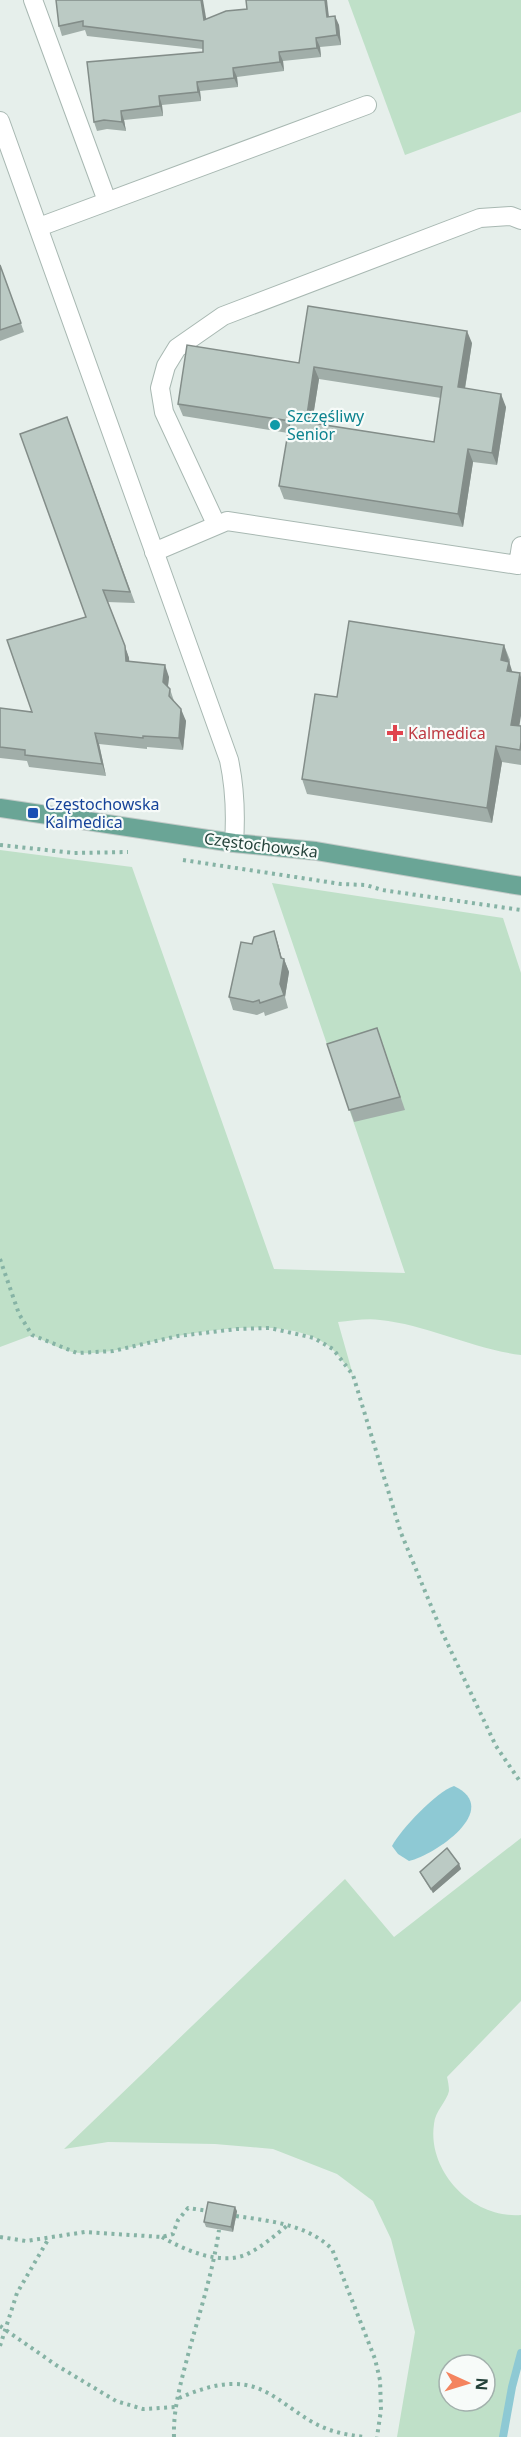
<svg xmlns="http://www.w3.org/2000/svg" width="521" height="2437" viewBox="0 0 521 2437" font-family="'Noto Sans',sans-serif">
<rect width="100%" height="100%" fill="#e6efeb"/>
<g fill="#bfe0c8" fill-rule="evenodd">
<path d="M348,0H521V112L405,155Z"/>
<path d="M0,850L132,867L274,1269L405,1273L272,883L503,918L521,973V1355C473,1349 428,1325 380,1320C367,1318 351,1321 338,1322L353,1375C347,1367 341,1357 333,1350C299,1317 221,1328 178,1336C145,1342 113,1355 79,1353C64,1352 46,1341 32,1335L0,1347Z"/>
<path d="M521,1838V2001L447,2077C448,2081 449,2087 449,2091C447,2101 435,2111 434,2124C427,2171 472,2219 521,2215V2353L512,2387L503,2437H397L415,2332L391,2239L373,2201L337,2174L273,2149L215,2144L108,2142L64,2149L345,1879L394,1937ZM449,2365H485V2401H449Z"/>
</g>
<path fill="#8ec9d4" d="M454,1786C503,1809 435,1855 409,1861L398,1854L392,1846C401,1829 436,1792 454,1786Z"/>
<g fill="none" stroke-linecap="round" stroke-linejoin="round">
<path stroke="#8ec9d4" stroke-width="8" d="M503,2437L512,2387L521,2353"/>
<g stroke="#a8b8b2" stroke-width="20">
<g id="minor">
<path d="M33,0L107,201"/>
<path d="M0,121L229,760C235,788 236,814 234,843"/>
<path d="M39,227L367,105"/>
<path d="M216,524L164,412L160,388L166,366L177,348L223,316L480,218L511,216L521,220"/>
<path d="M154,552L227,521L518,565L521,546"/>
</g>
</g>
<g stroke="#c2cac8" stroke-width="20">
<path id="major" d="M0,808L234,843L316,851L521,886"/>
</g>
<g stroke="#86b3a5" stroke-width="4" stroke-dasharray="3 4.5" stroke-linecap="butt">
<path d="M0,845L74,853L128,852"/>
<path d="M183,860L341,884L366,885L382,890L521,910"/>
<path d="M0,1259L19,1314L32,1335L77,1353L113,1351L178,1336L237,1329L270,1328L314,1338L333,1349L353,1375L401,1533L441,1630L496,1746L521,1783"/>
<path d="M236,2216C269,2221 307,2224 332,2249L375,2359L380,2380L381,2410L377,2437"/>
<path d="M0,2237L26,2241L85,2232L162,2237L173,2234L178,2220L188,2208L209,2211"/>
<path d="M162,2237C184,2250 219,2265 245,2255C261,2248 274,2236 288,2225"/>
<path d="M0,2326L56,2365L116,2401L143,2409L176,2407"/>
<path d="M0,2346L17,2293L49,2238"/>
<path d="M179,2398C196,2391 214,2384 233,2384C267,2383 287,2409 316,2424C331,2432 347,2435 365,2437"/>
<path d="M174,2437C173,2409 181,2382 188,2355C199,2314 213,2272 219,2230"/>
</g>
<use href="#minor" stroke="#fff" stroke-width="18"/>
<use href="#major" stroke="#6aa596" stroke-width="18"/>
</g>
<g fill="#a1aea9" fill-rule="evenodd">
<path d="M56,0L206,19L329,17L339,25L341,45L320,47L321,57L283,61L284,71L237,77L238,87L200,91L201,101L162,105L163,116L124,120L126,131L107,129L97,131L94,122L203,52V49L87,36L85,30L62,36L59,26Z"/>
<path d="M0,265L24,332L0,341Z"/>
<path d="M472,343L465,389L506,407L497,465L473,462L463,527L284,499L279,486L288,433L183,416L178,404L299,363ZM319,379L441,398L434,442L312,423Z"/>
<path d="M67,417L135,603L107,602L129,658V662L169,677L168,687L170,689L174,701L186,721L183,750L147,747V749L99,744L106,776L29,767L27,761L0,758V708L32,712L86,617Z"/>
<path d="M504,645L510,660L509,663L519,726H521V765L502,762L492,823L307,794L302,779L337,697Z"/>
<path d="M274,931L282,959H284L289,972L285,997L288,1008L265,1016L264,1012L257,1015L233,1010L229,997L252,944Z"/>
<path d="M377,1028L405,1110L354,1122L327,1044Z"/>
<path d="M459,1864L461,1869L433,1893L422,1876L420,1872Z"/>
<path d="M237,2211L233,2232L206,2227L204,2222Z"/>
</g>
<g fill="#838d89">
<path d="M201,0H203L208,29L204,20Z"/>
<path d="M325,0H327L330,26L327,17Z"/>
<path d="M335,16L339,25L341,45L337,35Z"/>
<path d="M316,38L320,47L321,57L317,48Z"/>
<path d="M279,52L283,61L284,71L280,62Z"/>
<path d="M233,68L237,77L238,87L234,78Z"/>
<path d="M197,82L200,91L201,101L198,92Z"/>
<path d="M159,96L162,105L163,116L160,106Z"/>
<path d="M121,111L124,120L126,131L122,122Z"/>
<path d="M467,331L472,343L463,400L458,387Z"/>
<path d="M314,367L319,379L310,435L306,422Z"/>
<path d="M501,394L506,407L497,465L492,453Z"/>
<path d="M468,449L473,462L463,527L458,514Z"/>
<path d="M504,645L514,677L513,687L501,660Z"/>
<path d="M125,646L129,658L130,673L126,661Z"/>
<path d="M165,665L169,677L167,693L163,682Z"/>
<path d="M520,673L521,677V716L517,740L511,725Z"/>
<path d="M181,709L186,721L183,750L179,738Z"/>
<path d="M95,733L99,744L106,776L102,764Z"/>
<path d="M496,746L502,762L492,823L487,808Z"/>
<path d="M274,931L278,944L283,963L284,959L289,972L285,997L280,984L281,958Z"/>
<path d="M459,1864L461,1869L433,1893L431,1889Z"/>
<path d="M235,2207L237,2211L233,2232L231,2227Z"/>
</g>
<g fill="#bbcac4" stroke="#838d89" stroke-width="1.5" fill-rule="evenodd">
<path d="M56,0H201L204,20L226,11L247,9L246,0H325L327,17L335,16L337,35L316,38L317,48L279,52L280,62L233,68L234,78L197,82L198,92L159,96L160,106L121,111L122,122L104,120L94,122L87,62L203,52V41L83,26V21L59,26Z"/>
<path d="M0,265L21,323L0,330Z"/>
<path d="M308,306L467,331L458,387L501,394L492,453L468,449L458,514L279,486L290,421L178,404L187,345L299,363ZM314,367L442,387L434,442L306,422Z"/>
<path d="M67,417L130,592L103,590L125,646L126,661L165,665L163,682L170,689L169,696L181,709L179,738L143,736V738L95,733L102,764L25,755V750L0,747V708L32,712L7,640L86,617L20,434Z"/>
<path d="M349,621L504,645L501,660L509,662L507,671L520,673L511,725L521,726V742L520,750L496,746L487,808L302,779L315,694L337,697Z"/>
<path d="M274,931L281,958L284,959L280,984L284,995L260,1003L259,1000L253,1002L229,997L241,942L252,944L254,937Z"/>
<path d="M377,1028L400,1097L349,1110L327,1044Z"/>
<path d="M447,1848L459,1864L431,1889L420,1872Z"/>
<path d="M208,2202L235,2207L231,2227L204,2222Z"/>
</g>
<circle fill="#0f9aa8" stroke="#f7fbf9" stroke-width="2" cx="275" cy="425" r="6"/>
<path fill="#e0444e" stroke="#f7fbf9" stroke-width="2" d="M392 724h6v6h6v6h-6v6h-6v-6h-6v-6h6z"/>
<rect fill="#1a4fb4" stroke="#f7fbf9" stroke-width="2" x="27" y="807" width="12" height="12" rx="3"/>
<g text-anchor="middle" dominant-baseline="central" stroke-width="4.5" stroke-linejoin="round" paint-order="stroke">
<g font-size="16" fill="#0d838f" stroke="#f7fbf9" text-anchor="start">
<text x="287" y="416">Szczęśliwy<tspan x="287" dy="18">Senior</tspan></text>
</g>
<g font-size="16" fill="#be3a42" stroke="#f7fbf9" text-anchor="start">
<text x="408" y="733">Kalmedica</text>
</g>
<g font-size="16" fill="#164399" stroke="#f7fbf9" text-anchor="start">
<text x="45" y="804">Częstochowska<tspan x="45" dy="18">Kalmedica</tspan></text>
</g>
<g font-size="16" fill="#24423a" stroke="#f7fbf9">
<text transform="translate(261 845) rotate(7)">Częstochowska</text>
</g>
</g>
<g transform="translate(467 2383) rotate(94)"><circle r="28" fill="#f7fbf9" stroke="#a3b1ad" stroke-width="1.5"/>
<path d="M0-4.5L10 22L0 15L-10 22Z" fill="#f4845f"/>
<text y="-9" font-size="16" font-weight="bold" text-anchor="middle" fill="#24423a">N</text>
</g>
</svg>
